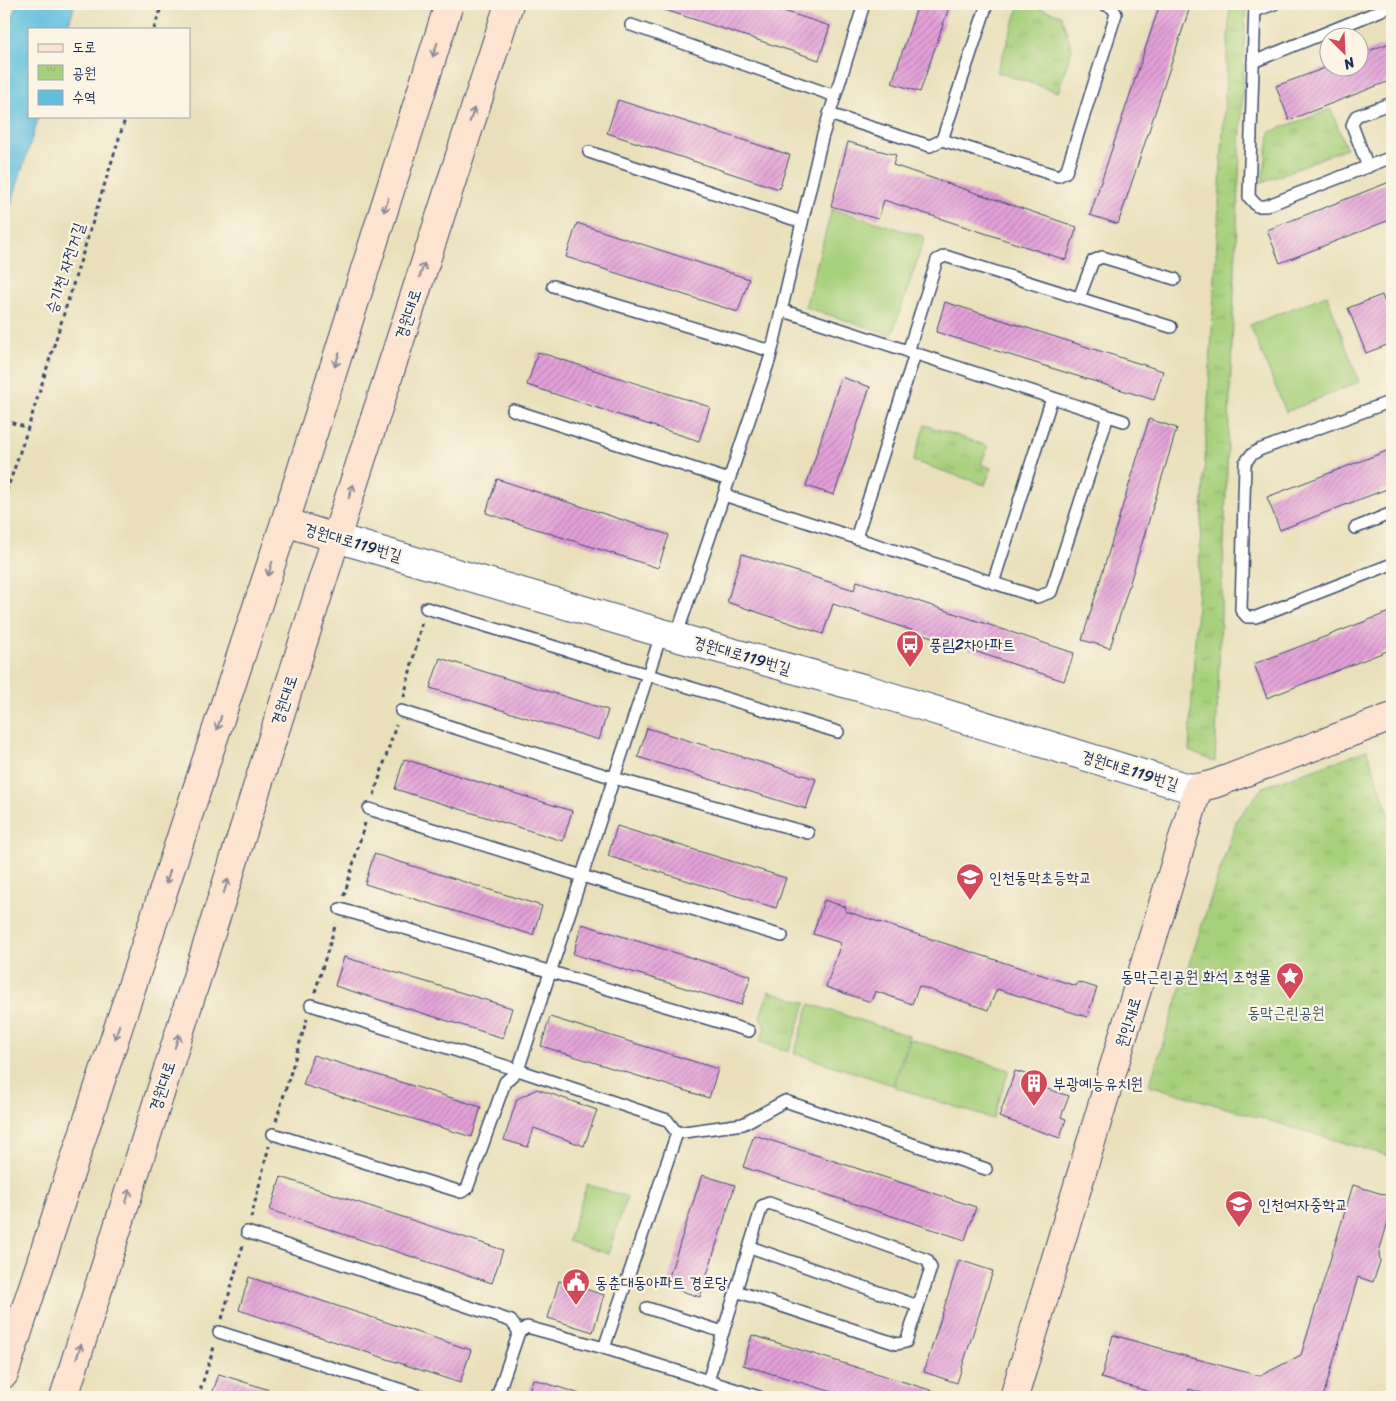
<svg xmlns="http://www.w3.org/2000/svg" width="1396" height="1401" viewBox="0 0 1396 1401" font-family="Sriracha,'Poor Story',sans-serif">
<defs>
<pattern id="park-tufts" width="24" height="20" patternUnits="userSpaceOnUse" patternTransform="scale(1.25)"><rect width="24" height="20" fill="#a7d07c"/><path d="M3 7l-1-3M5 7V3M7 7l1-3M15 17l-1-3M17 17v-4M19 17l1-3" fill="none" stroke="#8fb36e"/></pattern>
<pattern id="building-hatch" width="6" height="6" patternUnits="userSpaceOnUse" patternTransform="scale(1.25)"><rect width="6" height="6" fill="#e3a0d7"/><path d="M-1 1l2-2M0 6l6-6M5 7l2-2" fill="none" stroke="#b783b2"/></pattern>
</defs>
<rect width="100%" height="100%" fill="#fcf5e5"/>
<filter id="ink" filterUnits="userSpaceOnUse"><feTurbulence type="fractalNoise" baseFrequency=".02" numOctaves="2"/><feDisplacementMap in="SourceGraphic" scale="10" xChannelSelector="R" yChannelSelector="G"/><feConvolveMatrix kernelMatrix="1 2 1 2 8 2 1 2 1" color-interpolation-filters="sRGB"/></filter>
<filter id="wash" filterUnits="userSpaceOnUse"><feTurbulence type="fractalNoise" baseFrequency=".0096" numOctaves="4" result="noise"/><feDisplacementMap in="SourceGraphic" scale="20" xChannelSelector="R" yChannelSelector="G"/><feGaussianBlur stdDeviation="1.12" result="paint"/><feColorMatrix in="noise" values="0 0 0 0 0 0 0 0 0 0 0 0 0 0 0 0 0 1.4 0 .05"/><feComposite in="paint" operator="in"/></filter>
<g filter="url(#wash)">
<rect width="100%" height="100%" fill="#e9e0bb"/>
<g fill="url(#park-tufts)" stroke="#61806d">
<path d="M1020,4H1026L1061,15L1072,49L1058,92L997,72Z"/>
<path d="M1230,4H1246L1215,762L1189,751Z"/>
<path d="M1331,109L1346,148L1262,183L1270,132Z"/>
<path d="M925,425L988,446L981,464L991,468L985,485L913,461Z"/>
<path d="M1367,750L1392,823V1157L1149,1085L1237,819L1263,787Z"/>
<path d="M769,991L806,1003L789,1052L760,1042L765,1027L760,1016Z"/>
</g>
<g fill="#a7d07c" stroke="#61806d">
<path d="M832,209L925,237L892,335L805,307Z"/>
<path d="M1327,295L1359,382L1286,412L1250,325Z"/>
<path d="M810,1004L909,1036L893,1085L794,1053Z"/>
<path d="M910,1039L1009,1070L993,1119L894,1087Z"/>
<path d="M587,1184L627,1197L608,1254L568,1241Z"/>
</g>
<path fill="#5fbfdd" stroke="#3d779e" d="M17,4H75L67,29H29V116H39L4,227V46Z"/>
<g id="blocks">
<g fill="url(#building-hatch)">
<path d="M657,4H762L830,26L819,60L656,7Z"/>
<path d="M918,4H950L920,92L892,83Z"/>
<path d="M1160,4H1181L1190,7L1118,224L1090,215Z"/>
<path d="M1392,42V80L1289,120L1276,86L1325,68H1358V55Z"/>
<path d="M618,100L790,155L779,189L607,133Z"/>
<path d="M848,142L896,155L893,165L1077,227L1066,260L884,200L878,219L831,206Z"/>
<path d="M1392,181V219L1280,263L1267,230Z"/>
<path d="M577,223L749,279L738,312L566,257Z"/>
<path d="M1382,295L1386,306L1392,303V343L1366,353L1348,308Z"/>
<path d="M945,302L1163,371L1154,400L936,332Z"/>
<path d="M538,352L710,407L699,441L527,385Z"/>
<path d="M841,377L870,387L834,495L806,486Z"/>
<path d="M1149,419L1177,428L1110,648L1082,640Z"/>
<path d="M1392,449V487L1280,530L1267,497Z"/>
<path d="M497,479L669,535L658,568L486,513Z"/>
<path d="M742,554L854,590L857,581L1074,653L1064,681L833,604L823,634L727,602Z"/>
<path d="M1392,611V649L1267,698L1254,664Z"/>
<path d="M440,658L608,710L599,740L430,688Z"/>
<path d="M647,728L816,779L806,809L638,757Z"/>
<path d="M404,759L572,811L563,841L395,789Z"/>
<path d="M617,826L786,878L776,908L608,856Z"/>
<path d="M374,854L542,906L533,935L365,884Z"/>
<path d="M824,900L846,907L845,911L1076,986L1078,982L1097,988L1087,1017L997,989L988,1010L919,986L912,1004L875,991L871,1002L826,987L841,943L813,934Z"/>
<path d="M582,924L751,976L741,1005L573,954Z"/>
<path d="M344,957L512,1008L503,1038L335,986Z"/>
<path d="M550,1017L718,1069L709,1098L541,1046Z"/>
<path d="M313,1055L481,1107L472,1137L303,1085Z"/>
<path d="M1015,1071L1038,1078L1035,1085L1069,1096L1061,1117L1066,1119L1060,1138L999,1117Z"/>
<path d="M537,1089L597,1110L584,1146L534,1128L528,1147L504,1140L517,1099Z"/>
<path d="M754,1135L976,1207L965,1240L743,1167Z"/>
<path d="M702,1175L735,1185L700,1297L666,1286Z"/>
<path d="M281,1177L503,1250L492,1283L270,1210Z"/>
<path d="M1353,1185L1392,1197V1208L1379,1252L1380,1262L1373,1282L1358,1277L1323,1397H1216L1189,1389L1187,1397H1168L1101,1378L1113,1335L1163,1349V1350L1260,1376L1301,1355Z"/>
<path d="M959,1260L993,1271L957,1383L924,1372Z"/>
<path d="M249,1277L471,1350L460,1383L239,1310Z"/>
<path d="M559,1281L604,1295L593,1332L548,1318Z"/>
<path d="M752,1335L943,1394L942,1397H849L743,1365Z"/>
<path d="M219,1374L282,1394V1397H211Z"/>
<path d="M533,1379L580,1394V1397H527Z"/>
</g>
</g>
</g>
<g filter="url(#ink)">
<use href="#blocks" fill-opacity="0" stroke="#3a4a6c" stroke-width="1"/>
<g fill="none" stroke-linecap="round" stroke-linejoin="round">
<g stroke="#3a4a6c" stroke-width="14">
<g id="service">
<path d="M1255,4L1249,197L1257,206H1266L1392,157"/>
<path d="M1255,11L1274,4"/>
<path d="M631,25L835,96"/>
<path d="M1253,62L1392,6"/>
<path d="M829,114L930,146L942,140L987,4"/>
<path d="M942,140L1058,176L1066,172L1116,14L1112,7L1103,4"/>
<path d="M589,152L802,222"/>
<path d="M1368,167L1352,125L1356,116L1392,103"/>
<path d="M553,286L771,351"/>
<path d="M1079,298L1093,261L1102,257L1175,279"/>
<path d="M781,310L1124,421"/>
<path d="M908,352L937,260L945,256L1171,327"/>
<path d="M1392,401L1259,450L1251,455L1245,463L1241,610L1247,617H1256L1392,564"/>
<path d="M513,410L729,480"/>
<path d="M724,495L1037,597L1051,592L1108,416"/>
<path d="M1355,528L1392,513"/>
<path d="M856,538L915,354"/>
<path d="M993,583L1052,398"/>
<path d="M426,608L838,732"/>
<path d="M662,632L518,1070L667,1120L677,1133L604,1348L759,1397"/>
<path d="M676,637L770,358L822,138L864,4"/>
<path d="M401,711L614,778L808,833"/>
<path d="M369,809L582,876L782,936"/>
<path d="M340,909L749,1031"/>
<path d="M677,1133L743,1124L785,1101L986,1169"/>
<path d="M273,1134L461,1192L467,1189L505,1082L518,1070L311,1005"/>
<path d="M247,1232L511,1321L519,1332"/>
<path d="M750,1247L918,1306"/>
<path d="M647,1308L723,1332"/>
<path d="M219,1332L424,1397"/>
<path d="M708,1381L762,1206L769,1203L927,1260L931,1268L906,1342L897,1344L736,1291"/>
<path d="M497,1397L519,1332L527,1327L604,1348"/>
</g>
</g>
<g stroke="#3a4a6c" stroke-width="30">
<path id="tertiary" d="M336,538L676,637L866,689L1185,787L1198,788"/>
</g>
<g stroke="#3a4a6c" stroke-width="30">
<g id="secondary">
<path d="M285,522L336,538"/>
<path d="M4,1374L285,522L449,4"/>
<path d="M64,1397L336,538L509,4"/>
<path d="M1014,1397L1198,788L1214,784L1392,717"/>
</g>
</g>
<g stroke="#3a4a6c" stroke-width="3" stroke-dasharray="4 4" stroke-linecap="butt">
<path d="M154,29L162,4"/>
<path d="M4,420L28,428"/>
<path d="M4,499L28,428L126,116"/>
<path d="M404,697L422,621"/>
<path d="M374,795L396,725"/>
<path d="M344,896L365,823"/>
<path d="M315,992L336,923"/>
<path d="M276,1121L307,1019"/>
<path d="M251,1218L269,1146"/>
<path d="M222,1319L243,1245"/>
<path d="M198,1397L215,1344"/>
</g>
<use href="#service" stroke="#fff" stroke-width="11"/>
<use href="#tertiary" stroke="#fff" stroke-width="28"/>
<use href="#secondary" stroke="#fde4d0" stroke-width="28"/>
</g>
<defs><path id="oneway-shaft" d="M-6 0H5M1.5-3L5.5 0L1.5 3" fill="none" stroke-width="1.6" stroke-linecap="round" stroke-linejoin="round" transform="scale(1.25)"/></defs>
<g stroke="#8c8a97">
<use href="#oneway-shaft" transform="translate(435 50) rotate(108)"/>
<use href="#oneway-shaft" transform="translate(472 115) rotate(-72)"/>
<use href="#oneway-shaft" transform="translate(386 205) rotate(108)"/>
<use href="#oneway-shaft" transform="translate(422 270) rotate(-72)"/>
<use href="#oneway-shaft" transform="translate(337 360) rotate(108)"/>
<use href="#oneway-shaft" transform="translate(351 491) rotate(-72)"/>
<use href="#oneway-shaft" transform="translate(270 569) rotate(108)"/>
<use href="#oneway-shaft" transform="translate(219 723) rotate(108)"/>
<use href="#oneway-shaft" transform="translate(168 877) rotate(108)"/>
<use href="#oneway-shaft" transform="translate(226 886) rotate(-72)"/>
<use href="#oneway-shaft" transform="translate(117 1032) rotate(108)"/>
<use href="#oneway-shaft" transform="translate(177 1041) rotate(-72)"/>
<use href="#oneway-shaft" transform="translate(128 1196) rotate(-72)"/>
<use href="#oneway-shaft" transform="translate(79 1351) rotate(-72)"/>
</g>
</g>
<defs>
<g id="bus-pin" transform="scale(1.4375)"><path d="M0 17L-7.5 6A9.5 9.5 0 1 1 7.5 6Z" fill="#d1495b" stroke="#fcf5e5"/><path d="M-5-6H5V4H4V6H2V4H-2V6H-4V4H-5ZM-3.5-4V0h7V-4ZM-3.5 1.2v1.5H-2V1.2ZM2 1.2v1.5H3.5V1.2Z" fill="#fff"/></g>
<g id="school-pin" transform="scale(1.4375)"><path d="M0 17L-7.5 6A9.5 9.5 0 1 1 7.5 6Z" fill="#d1495b" stroke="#fcf5e5"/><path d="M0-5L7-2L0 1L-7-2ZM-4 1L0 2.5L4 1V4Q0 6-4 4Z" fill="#fff"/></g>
<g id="sight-pin" transform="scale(1.4375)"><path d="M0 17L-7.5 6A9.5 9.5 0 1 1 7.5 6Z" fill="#d1495b" stroke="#fcf5e5"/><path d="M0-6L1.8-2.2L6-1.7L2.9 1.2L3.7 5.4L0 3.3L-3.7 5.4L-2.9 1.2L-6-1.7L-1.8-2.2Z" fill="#fff"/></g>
<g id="building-pin" transform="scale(1.4375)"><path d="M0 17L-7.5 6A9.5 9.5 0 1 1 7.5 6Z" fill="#d1495b" stroke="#fcf5e5"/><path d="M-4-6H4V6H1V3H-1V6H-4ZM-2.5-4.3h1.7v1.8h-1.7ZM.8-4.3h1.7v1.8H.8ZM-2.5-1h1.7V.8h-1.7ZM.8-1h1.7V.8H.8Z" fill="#fff"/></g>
<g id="civic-pin" transform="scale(1.4375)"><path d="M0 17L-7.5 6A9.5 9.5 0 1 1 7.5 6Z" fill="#d1495b" stroke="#fcf5e5"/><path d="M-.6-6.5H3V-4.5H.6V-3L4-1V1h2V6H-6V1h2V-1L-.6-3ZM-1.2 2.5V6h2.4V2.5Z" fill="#fff"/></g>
</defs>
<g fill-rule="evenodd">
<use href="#bus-pin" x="910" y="644"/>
<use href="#school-pin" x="970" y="877"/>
<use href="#sight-pin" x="1290" y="976"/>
<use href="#building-pin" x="1034" y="1083"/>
<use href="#school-pin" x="1239" y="1204"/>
<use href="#civic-pin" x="576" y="1282"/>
</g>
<g text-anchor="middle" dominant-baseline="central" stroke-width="4.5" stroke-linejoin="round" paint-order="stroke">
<g font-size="16" fill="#1b2f5e" stroke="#fcf5e5">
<text transform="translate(65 268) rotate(-72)">승기천 자전거길</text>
<text transform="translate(408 314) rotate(-72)">경원대로</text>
<text transform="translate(353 542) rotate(16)">경원대로119번길</text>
<text transform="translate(742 655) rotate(16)">경원대로119번길</text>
<text transform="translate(284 700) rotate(-72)">경원대로</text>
<text transform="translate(1130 770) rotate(17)">경원대로119번길</text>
<text transform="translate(1128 1022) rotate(-73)">원인재로</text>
<text transform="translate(162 1086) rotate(-72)">경원대로</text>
</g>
<g font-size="16" fill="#1b2f5e" stroke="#fcf5e5" text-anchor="start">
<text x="929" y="644">풍림2차아파트</text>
<text x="989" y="877">인천동막초등학교</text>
<text x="1271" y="976" text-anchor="end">동막근린공원 화석 조형물</text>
<text x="1053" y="1083">부광예능유치원</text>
<text x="1258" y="1204">인천여자중학교</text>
<text x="595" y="1282">동춘대동아파트 경로당</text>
</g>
<g font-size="16" fill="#3e5766" stroke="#fcf5e5">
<text x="1286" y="1012">동막근린공원</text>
</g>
</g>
<rect width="1396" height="1401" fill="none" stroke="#fcf5e5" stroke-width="20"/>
<rect x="28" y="28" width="162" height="90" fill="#fcf5e5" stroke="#a2a6af"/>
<rect x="38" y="44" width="25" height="8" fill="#fde4d0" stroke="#a2a6af"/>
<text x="72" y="52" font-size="15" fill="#1b2f5e">도로</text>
<rect x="38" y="65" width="25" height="15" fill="url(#park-tufts)" stroke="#a2a6af"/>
<text x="72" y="78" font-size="15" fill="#1b2f5e">공원</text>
<rect x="38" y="90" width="25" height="15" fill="#5fbfdd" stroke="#a2a6af"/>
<text x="72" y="102" font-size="15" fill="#1b2f5e">수역</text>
<g transform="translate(1344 52) rotate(156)"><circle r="24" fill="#fcf5e5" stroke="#a2a6af"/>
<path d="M0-4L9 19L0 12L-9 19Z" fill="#d1495b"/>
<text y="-8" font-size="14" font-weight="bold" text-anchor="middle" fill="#1b2f5e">N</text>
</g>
</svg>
